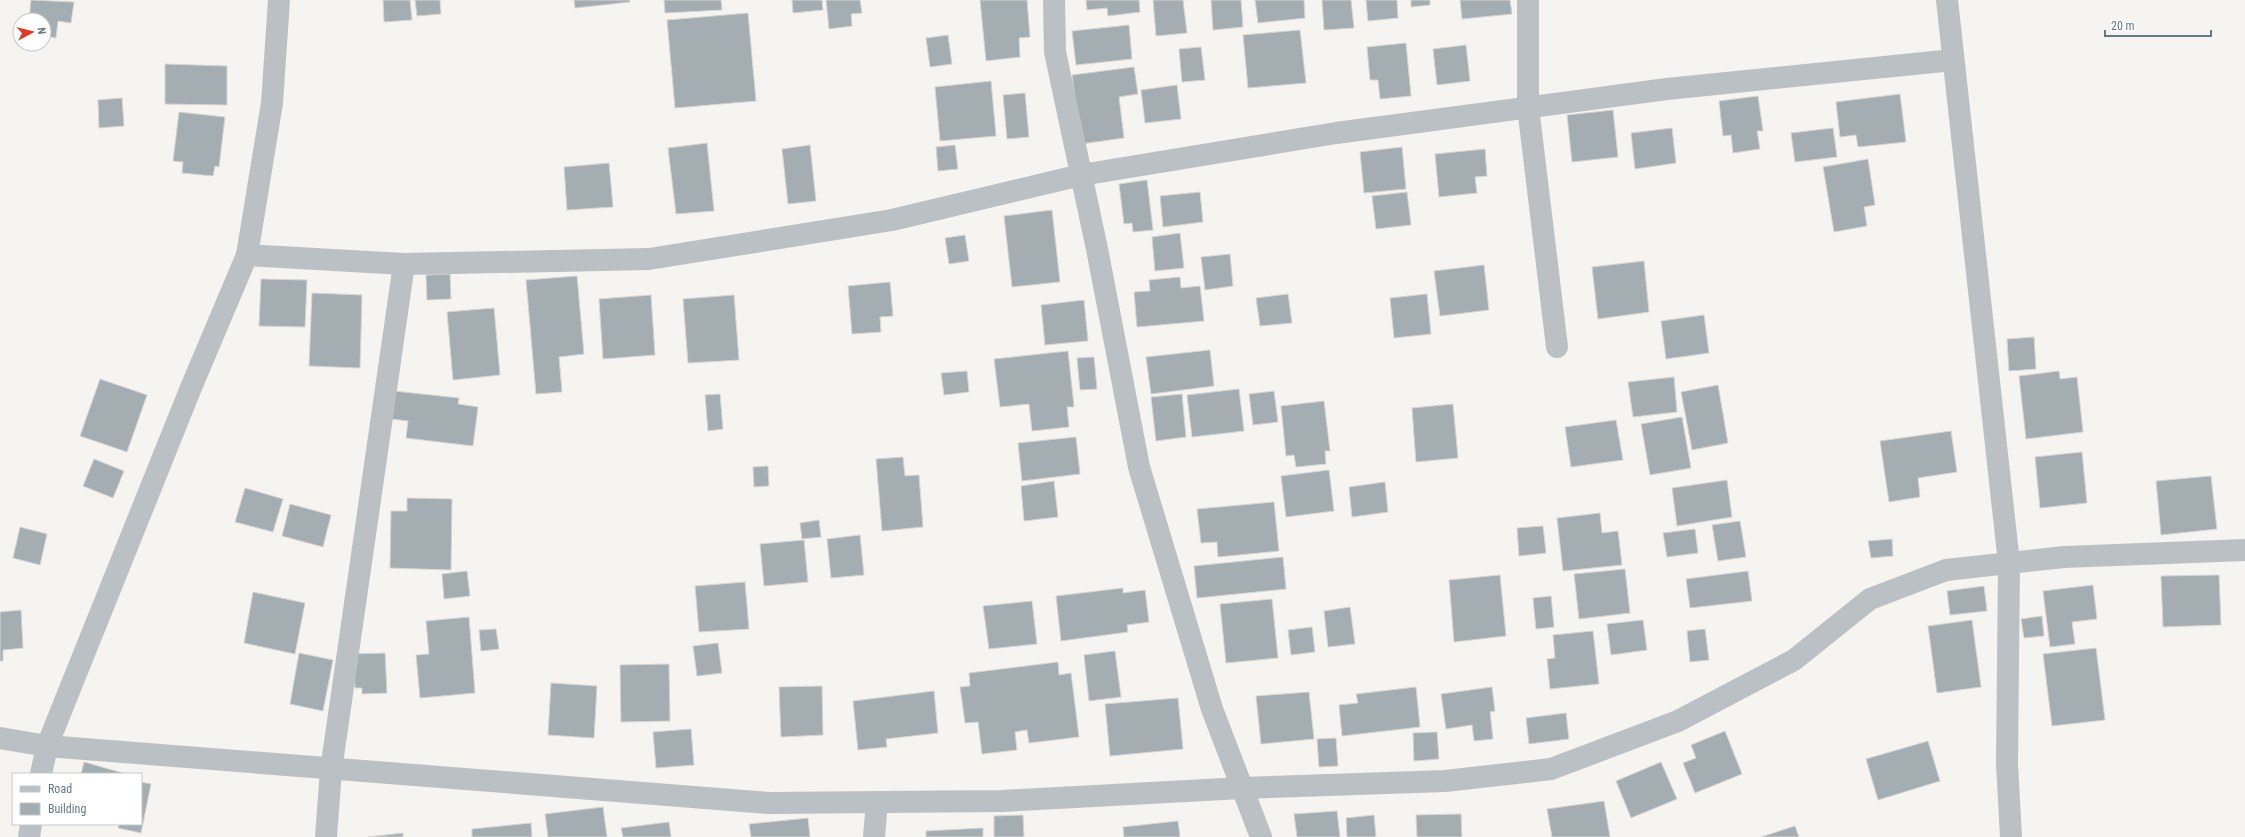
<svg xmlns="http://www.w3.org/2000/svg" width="2245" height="837" viewBox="0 0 2245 837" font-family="'Roboto Condensed',sans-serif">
<rect width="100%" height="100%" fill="#f5f4f0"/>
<g fill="#a4adb1" stroke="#d6d5d3">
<path d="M31,0L74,2L71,23L58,21L56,38L44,36V20H29Z"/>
<path d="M383,0H410L412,20L384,22Z"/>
<path d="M415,0H440L441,14L417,16Z"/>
<path d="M574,0H630V2L575,8Z"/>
<path d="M664,0H721L722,10L665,13Z"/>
<path d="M792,0H822L823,10L793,13Z"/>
<path d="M826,0H860L862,13L851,14L852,26L829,29Z"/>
<path d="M980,0H1027L1030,37L1019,38L1020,57L986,61Z"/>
<path d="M1086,0H1139L1140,12L1108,16L1107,8L1087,10Z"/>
<path d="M1153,0H1183L1187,33L1156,36Z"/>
<path d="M1211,0H1241L1243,27L1213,30Z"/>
<path d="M1255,0H1304L1305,18L1258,23Z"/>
<path d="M1322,0H1351L1354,28L1324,30Z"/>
<path d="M1366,0H1397L1398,18L1368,21Z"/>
<path d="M1411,0H1430V5L1411,7Z"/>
<path d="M1460,0H1510L1512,14L1462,19Z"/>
<path d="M748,13L756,101L675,108L667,20Z"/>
<path d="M1129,25L1132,59L1076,65L1072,31Z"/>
<path d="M1300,30L1306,83L1248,88L1243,35Z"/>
<path d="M948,35L952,64L930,67L926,38Z"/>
<path d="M1406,43L1411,96L1380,99L1378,80H1370L1367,47Z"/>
<path d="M1466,45L1470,81L1437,85L1433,49Z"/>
<path d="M1201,47L1205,80L1182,82L1179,49Z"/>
<path d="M165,64L227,66V105L165,104Z"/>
<path d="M1134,67L1138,94L1119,97L1124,138L1081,144L1072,75Z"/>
<path d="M991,81L996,136L940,141L935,87Z"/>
<path d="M1177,85L1181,119L1145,123L1141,90Z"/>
<path d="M1025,93L1029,137L1007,139L1003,95Z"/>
<path d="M1900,94L1906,142L1858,147L1856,135L1840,137L1836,102Z"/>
<path d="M1758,96L1763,131H1757L1760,149L1733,153L1731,135L1723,136L1719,101Z"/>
<path d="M122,98L124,126L99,128L98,100Z"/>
<path d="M1613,110L1618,157L1572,162L1567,115Z"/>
<path d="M179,112L225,117L219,167L215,166L213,176L182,173L183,162L173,161Z"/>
<path d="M1672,128L1676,163L1635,169L1631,133Z"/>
<path d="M1833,128L1837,157L1795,162L1791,133Z"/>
<path d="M707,143L714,211L676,214L668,148Z"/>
<path d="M810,145L816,201L788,204L782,149Z"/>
<path d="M955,145L958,169L938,171L936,147Z"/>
<path d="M1402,147L1406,189L1364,193L1360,152Z"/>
<path d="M1485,149L1487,176L1475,177L1477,193L1439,197L1435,154Z"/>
<path d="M1868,159L1875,205L1864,207L1867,226L1834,232L1823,167Z"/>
<path d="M609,163L613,207L567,210L564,167Z"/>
<path d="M1147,180L1153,230L1133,232L1132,223L1124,224L1119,184Z"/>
<path d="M1200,192L1203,222L1163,227L1160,196Z"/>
<path d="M1407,192L1411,225L1376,229L1372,196Z"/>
<path d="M1052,210L1060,282L1012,287L1004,216Z"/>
<path d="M1180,233L1184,268L1155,271L1152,237Z"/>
<path d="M965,235L969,261L949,264L945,238Z"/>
<path d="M1230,254L1233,286L1205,290L1201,257Z"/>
<path d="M1644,261L1649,312L1598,319L1592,267Z"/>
<path d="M1484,265L1489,310L1440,316L1434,271Z"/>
<path d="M450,274L451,299L427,300L426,275Z"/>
<path d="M577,276L584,354L559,357L562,392L536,394L526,280Z"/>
<path d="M1180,277L1181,288L1200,286L1204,321L1137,327L1134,292L1150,291L1149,280Z"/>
<path d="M261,279L307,280L305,327L259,326Z"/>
<path d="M890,282L893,316L880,317L881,332L852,334L848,286Z"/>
<path d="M312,293L362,295L360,368L309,366Z"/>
<path d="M1288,294L1292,323L1260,326L1256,298Z"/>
<path d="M1427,294L1431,334L1394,338L1390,298Z"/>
<path d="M651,295L655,355L603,359L599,299Z"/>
<path d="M734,295L739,360L688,363L683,299Z"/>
<path d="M1084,300L1088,341L1045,345L1041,305Z"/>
<path d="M494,308L500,375L453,380L447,312Z"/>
<path d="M1704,315L1709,353L1666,359L1661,321Z"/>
<path d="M2034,337L2036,369L2009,371L2007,339Z"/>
<path d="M1210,350L1214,386L1151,394L1146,357Z"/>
<path d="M1068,351L1074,407H1067L1069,427L1032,431L1029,404L1000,407L994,359Z"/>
<path d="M1094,357L1097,389L1080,390L1077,358Z"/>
<path d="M967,371L969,392L944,395L941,373Z"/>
<path d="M2059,371L2060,379L2077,377L2083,432L2026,439L2019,376Z"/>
<path d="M1674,377L1677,412L1633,417L1628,382Z"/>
<path d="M100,379L147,395L127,452L80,436Z"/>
<path d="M1718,385L1728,443L1692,450L1681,392Z"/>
<path d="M1239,389L1244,431L1192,437L1187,395Z"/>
<path d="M394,391L459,398L458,404L478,407L473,446L406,438L408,421L391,419Z"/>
<path d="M1274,391L1278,422L1253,425L1249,394Z"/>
<path d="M720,394L723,429L708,431L705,395Z"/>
<path d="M1182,394L1186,437L1156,441L1151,397Z"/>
<path d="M1324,401L1330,451H1325L1326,464L1296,467L1294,455L1286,456L1281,406Z"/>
<path d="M1453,404L1458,458L1416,462L1412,408Z"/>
<path d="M1682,417L1691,468L1650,475L1641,424Z"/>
<path d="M1616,420L1623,460L1571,467L1565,427Z"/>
<path d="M1951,431L1957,472L1918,478L1920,497L1889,502L1880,441Z"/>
<path d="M1076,437L1080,474L1022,481L1018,443Z"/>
<path d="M2082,452L2087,503L2040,508L2035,457Z"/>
<path d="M903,457L905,476L919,475L923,527L882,531L876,459Z"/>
<path d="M94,459L124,471L113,498L83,486Z"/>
<path d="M768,466L769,486L754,487L753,467Z"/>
<path d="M1329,470L1334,511L1286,517L1281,476Z"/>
<path d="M2211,476L2217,529L2161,535L2156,481Z"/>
<path d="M1727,480L1732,517L1677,526L1672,488Z"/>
<path d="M1054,481L1058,517L1024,521L1021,486Z"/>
<path d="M1385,482L1388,512L1352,517L1349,487Z"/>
<path d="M245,488L283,499L273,532L235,522Z"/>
<path d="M407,498L452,499L451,570L390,568L391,511H407Z"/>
<path d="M1274,502L1279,551L1218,557L1217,542L1201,543L1197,509Z"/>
<path d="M290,504L331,515L323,547L282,536Z"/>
<path d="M1600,513L1602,533L1618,531L1622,565L1563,571L1557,518Z"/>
<path d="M819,520L821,537L802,539L800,523Z"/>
<path d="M1740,521L1746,557L1718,561L1712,525Z"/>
<path d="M1543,526L1546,553L1519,556L1517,528Z"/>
<path d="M20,527L47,534L40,565L13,558Z"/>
<path d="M1695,529L1698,553L1667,557L1663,533Z"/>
<path d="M860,535L864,575L831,578L827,539Z"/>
<path d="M1892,539L1893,556L1871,558L1868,541Z"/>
<path d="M804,540L808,582L764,586L760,544Z"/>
<path d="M1283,557L1286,589L1197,598L1194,566Z"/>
<path d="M1625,569L1630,613L1579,619L1574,574Z"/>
<path d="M467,571L470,596L444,599L442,574Z"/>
<path d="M1748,571L1752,601L1690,608L1686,579Z"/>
<path d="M1500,575L1506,636L1454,642L1449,580Z"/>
<path d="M2219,575L2221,625L2163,627L2161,576Z"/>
<path d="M745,582L749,629L699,632L695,586Z"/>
<path d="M2093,585L2097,619L2072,622L2075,644L2050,647L2043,591Z"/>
<path d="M1984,586L1987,611L1950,615L1947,591Z"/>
<path d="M1123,588V593L1145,590L1149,622L1127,625L1128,632L1061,641L1056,596Z"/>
<path d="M253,592L305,603L295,654L244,643Z"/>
<path d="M1551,596L1554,627L1536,629L1533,598Z"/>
<path d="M1272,599L1278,658L1226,663L1220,604Z"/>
<path d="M1032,601L1037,644L989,649L983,606Z"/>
<path d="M1350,607L1355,644L1328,647L1324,611Z"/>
<path d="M21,610L23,648L3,650V661H0V612Z"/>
<path d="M2042,616L2044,636L2024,638L2021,619Z"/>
<path d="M469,617L475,693L420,698L416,655L429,654L426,621Z"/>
<path d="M1643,620L1647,650L1611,655L1607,624Z"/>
<path d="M1972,620L1981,687L1937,693L1928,626Z"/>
<path d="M1312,627L1315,652L1291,655L1288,630Z"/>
<path d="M496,629L499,649L481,651L479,630Z"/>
<path d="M1705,629L1709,660L1690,662L1687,631Z"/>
<path d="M1593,631L1599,684L1550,689L1547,659L1555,658L1553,635Z"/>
<path d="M718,643L722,673L697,676L693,646Z"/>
<path d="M2096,648L2105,720L2052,726L2043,654Z"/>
<path d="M1115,651L1121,697L1089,701L1084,655Z"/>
<path d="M299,653L333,660L323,711L290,704Z"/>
<path d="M385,653L387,693L362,694V688H355L353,654Z"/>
<path d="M1058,662L1059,675L1071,673L1079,737L1029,743L1027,730L1015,732L1017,750L982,754L978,722L965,723L960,687L970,686L969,673Z"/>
<path d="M669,664L670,721L621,722L620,665Z"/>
<path d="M551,683L597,686L594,738L548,735Z"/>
<path d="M822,686L823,735L781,737L779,687Z"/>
<path d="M1416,687L1420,727L1342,736L1339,705L1358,703L1356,694Z"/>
<path d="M1492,687L1495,711L1490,712L1493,739L1474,741L1472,725L1446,729L1441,694Z"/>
<path d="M934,691L938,733L886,739L887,747L858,750L853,701Z"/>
<path d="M1309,692L1314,739L1261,744L1256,696Z"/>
<path d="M1178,698L1183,749L1110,756L1105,704Z"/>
<path d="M1566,713L1569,739L1529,744L1526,718Z"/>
<path d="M691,729L694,765L656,768L653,732Z"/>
<path d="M1725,731L1742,774L1695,793L1683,763L1696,758L1691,745Z"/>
<path d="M1437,732L1439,759L1414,761L1413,733Z"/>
<path d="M1336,738L1338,766L1319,767L1317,739Z"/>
<path d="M1928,741L1940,781L1878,800L1866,759Z"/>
<path d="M84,762L123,773V774H81Z"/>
<path d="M1661,762L1677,799L1631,818L1616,781Z"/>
<path d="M141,782L151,784L141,833L118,828L119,824H141Z"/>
<path d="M1604,801L1610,837H1552L1547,809Z"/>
<path d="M603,807L607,837H548L545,814Z"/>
<path d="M1337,811L1340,837H1297L1294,814Z"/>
<path d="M1461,814L1462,837H1417L1416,815Z"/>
<path d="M1023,815L1024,837H994V816Z"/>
<path d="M1374,815L1376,837H1347L1346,818Z"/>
<path d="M808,818L810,837H751L749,824Z"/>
<path d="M1178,821L1180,837H1124L1123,827Z"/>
<path d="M669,822L671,837H623L621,828Z"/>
<path d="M531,823L532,837H472V829Z"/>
<path d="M1795,826L1799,837H1761Z"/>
<path d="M983,828V837H926V831Z"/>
<path d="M403,833V837H368Z"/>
</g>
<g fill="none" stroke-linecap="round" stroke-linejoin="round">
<g stroke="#bac0c3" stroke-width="22">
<path d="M1054,0L1055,52L1097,249L1139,467L1212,709L1261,837"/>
<path d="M1528,0V107L1557,347"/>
<path d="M1947,0L2009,563L2007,764L2011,837"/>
<path d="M247,255L404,264L649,259L892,220L1081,175L1336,133L1667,89L1953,60"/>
<path d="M0,738L47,746L769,803L1002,801L1242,788L1445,781L1551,769L1678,721L1794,660L1870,599L1946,570L2064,557L2245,550"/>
<path d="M41,774L47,746L190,390L247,255L272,103L279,0"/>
<path d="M29,837L31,824"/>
<path d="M326,837L331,770L404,264"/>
<path d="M874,837L877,802"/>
</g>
</g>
<rect x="12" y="773" width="130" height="52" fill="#ffffff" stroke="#c1c9cd"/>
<rect x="20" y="786" width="20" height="6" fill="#bac0c3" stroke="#c1c9cd"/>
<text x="48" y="793" font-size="12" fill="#647881">Road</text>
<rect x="20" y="803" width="20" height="12" fill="#a4adb1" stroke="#c1c9cd"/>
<text x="48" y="813" font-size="12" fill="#647881">Building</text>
<g transform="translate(32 32) rotate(83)"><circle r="19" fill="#ffffff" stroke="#c1c9cd"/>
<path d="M0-3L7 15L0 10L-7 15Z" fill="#e03a25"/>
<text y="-6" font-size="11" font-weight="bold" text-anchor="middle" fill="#647881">N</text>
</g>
<path d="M2105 30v6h106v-6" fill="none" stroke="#647881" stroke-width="2"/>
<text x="2111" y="30" font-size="12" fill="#647881" stroke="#ffffff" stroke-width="3" paint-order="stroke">20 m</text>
</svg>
